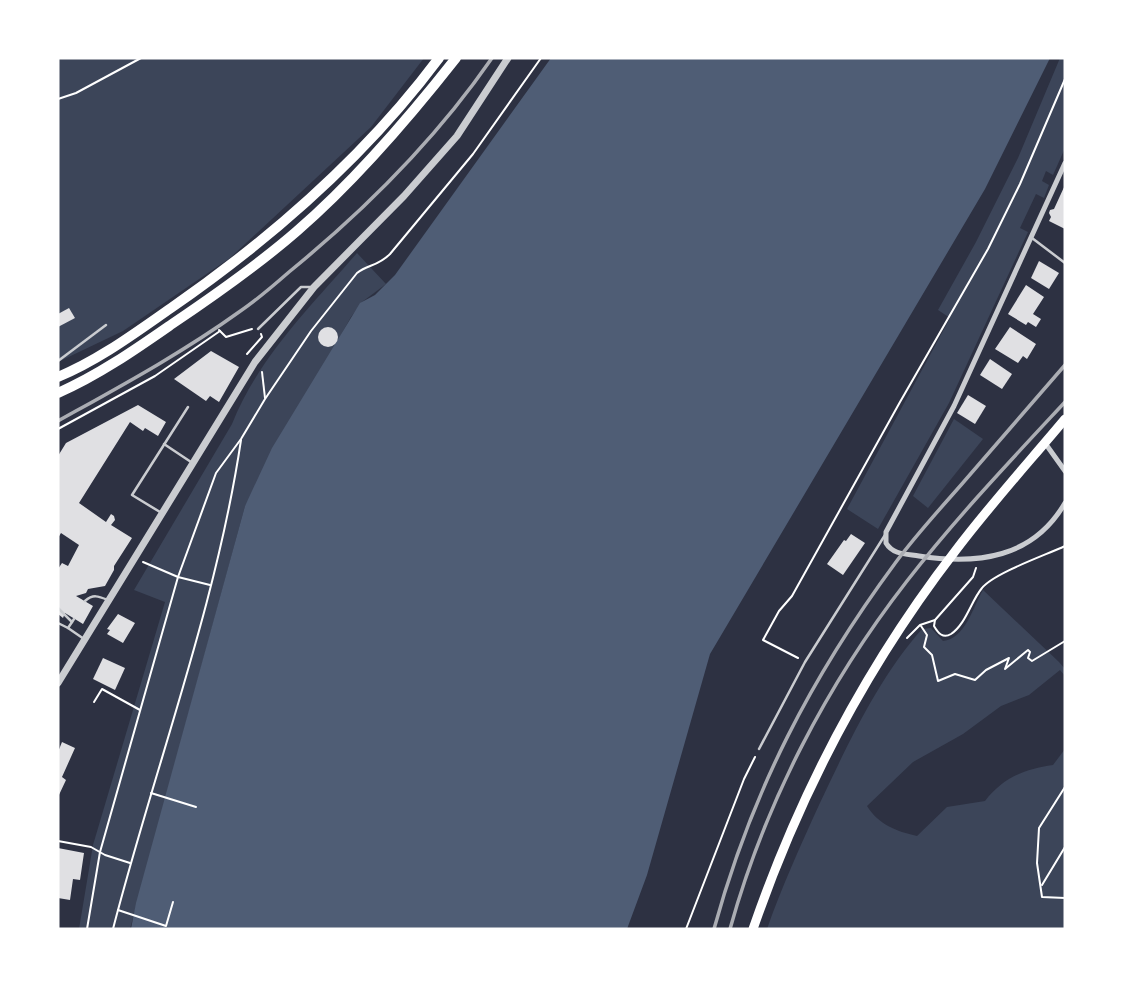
<svg xmlns="http://www.w3.org/2000/svg" width="1123" height="987" viewBox="0 0 1123 987" font-family="'Libre Baskerville',serif">
<rect width="100%" height="100%" fill="#2d3142"/>
<g fill="#3c4559">
<path d="M58,58H424L371,127L230,258L123,331L58,362Z"/>
<path d="M1060,58H1065V148L1053,175L1046,171L1042,181L1049,185L1044,198L1036,194L1020,228L1028,232L949,403L878,529L847,509L950,318L938,310L976,242L1018,158Z"/>
<path d="M357,253L386,284L362,302L351,317L245,506L130,929H79L93,845L165,602L134,590L232,424C258,358 311,306 357,253Z"/>
<path d="M954,419L983,439L928,508L913,496Z"/>
<path d="M983,590L1059,662L1065,669V676L1060,670L1029,695L1001,706L963,734L913,762L867,806C879,825 896,831 917,836L947,807L985,801C1003,778 1024,769 1053,765L1065,749V929H767C782,886 800,847 819,805C848,744 877,680 922,629L931,628L943,641C965,639 973,607 983,590Z"/>
</g>
<path fill="#4f5d75" d="M551,58H1050L985,189L710,654L647,875L627,929H131L136,903L245,506L272,448L360,303L375,295L395,275Z"/>
<g fill="#e0e0e3">
<path d="M1065,185V229L1049,221L1051,217L1049,213L1050,210L1054,209Z"/>
<path d="M1039,261L1059,273L1049,289L1031,278Z"/>
<path d="M1026,285L1044,297L1033,314L1041,319L1036,327L1028,322L1026,325L1008,314Z"/>
<path d="M69,308L75,318L58,327V314Z"/>
<path d="M1010,327L1036,344L1027,359L1023,356L1018,363L995,349Z"/>
<circle cx="328" cy="337" r="10"/>
<path d="M211,351L239,367L219,402L210,396L206,401L174,379Z"/>
<path d="M990,359L1012,374L1002,389L980,375Z"/>
<path d="M968,395L986,406L975,424L957,413Z"/>
<path d="M138,405L166,422L158,436L145,428L143,431L130,422L79,503L106,522L111,514L114,516L115,520L111,525L132,538L114,566V570L105,586L88,589L86,593L76,596L93,606L83,624L65,613L63,618L58,614V569L62,563L68,566L79,545L61,533L58,538V456L66,443Z"/>
<path d="M851,534L865,543L843,575L827,564L844,540L846,541Z"/>
<path d="M118,614L135,623L123,643L107,634L110,630L107,629Z"/>
<path d="M103,658L125,668L115,690L93,679Z"/>
<path d="M62,742L75,748L62,777L66,780L58,797V752Z"/>
<path d="M58,848L84,853L80,880L73,879L70,900L58,898Z"/>
</g>
<g fill="none" stroke-linecap="round" stroke-linejoin="round">
<g stroke="#fff" stroke-width="2">
<path d="M58,99L76,93L141,58"/>
<path d="M219,330L226,337L252,329"/>
<path d="M247,354L262,337L261,334"/>
<path d="M262,372L265,398"/>
<path d="M58,429L155,376L220,331"/>
<path d="M143,562L178,577L210,585"/>
<path d="M976,568L973,577L935,620L934,626C938,633 943,639 951,634C966,624 971,601 982,588C994,573 1046,555 1065,546"/>
<path d="M921,626L927,635L924,647L932,655L938,681L955,674L975,680L986,670L1009,658L1005,669L1028,650L1030,652L1028,658L1032,661L1065,641"/>
<path d="M907,638L920,625L935,620"/>
<path d="M798,658L763,640L779,611L792,596L900,402L988,249L1020,184L1065,79"/>
<path d="M94,702L102,689L140,710"/>
<path d="M1065,787L1039,828L1037,863L1042,897L1065,898"/>
<path d="M151,793L196,807"/>
<path d="M58,841L91,847L105,855L130,863"/>
<path d="M1042,885L1065,847"/>
<path d="M118,910L166,926L173,902"/>
<path d="M87,929L100,852L178,577L216,473L241,439L265,399L311,331L357,273C368,264 377,267 390,254L473,154L541,58"/>
<path d="M113,929C155,766 216,607 241,440"/>
<path d="M686,929L744,779L755,757"/>
</g>
<g stroke="#caccd0" stroke-width="2.5">
<path d="M1032,238L1065,263"/>
<path d="M258,329L301,287H311"/>
<path d="M58,361L106,325"/>
<path d="M164,444L191,462"/>
<path d="M160,512L132,495L188,407"/>
<path d="M85,601C93,594 98,596 108,600"/>
<path d="M58,608L72,622"/>
<path d="M74,619L68,628L84,639"/>
<path d="M58,623L68,628"/>
<path d="M759,749L805,662L885,535"/>
</g>
<g stroke="#caccd0" stroke-width="5">
<path d="M1065,163L954,406L886,532V543C893,555 907,554 919,556C978,565 1033,558 1065,503"/>
<path d="M1045,443L1065,471"/>
</g>
<path stroke="#caccd0" stroke-width="7" d="M58,683L255,362L314,287L404,196L457,136L508,58"/>
<path stroke="#fff" stroke-width="9" d="M753,929C800,793 868,664 956,550C990,505 1029,462 1065,419"/>
<g stroke="#fff" stroke-width="10">
<path d="M58,377C99,360 135,333 171,308C272,238 365,157 439,58"/>
<path d="M58,393C99,375 136,349 172,324C215,295 258,265 297,231C356,180 408,119 456,58"/>
</g>
<g stroke="#abadb3" stroke-width="3.5">
<path d="M58,421C119,387 182,353 239,312C257,300 273,286 289,272C365,210 436,139 492,58"/>
<path d="M714,929C752,791 811,677 896,562C916,535 939,510 961,485C996,445 1030,405 1065,365"/>
<path d="M730,929C765,803 827,684 907,581C956,518 1011,460 1065,402"/>
</g>
</g>
<rect width="1123" height="987" fill="none" stroke="#ffffff" stroke-width="119"/>
</svg>
